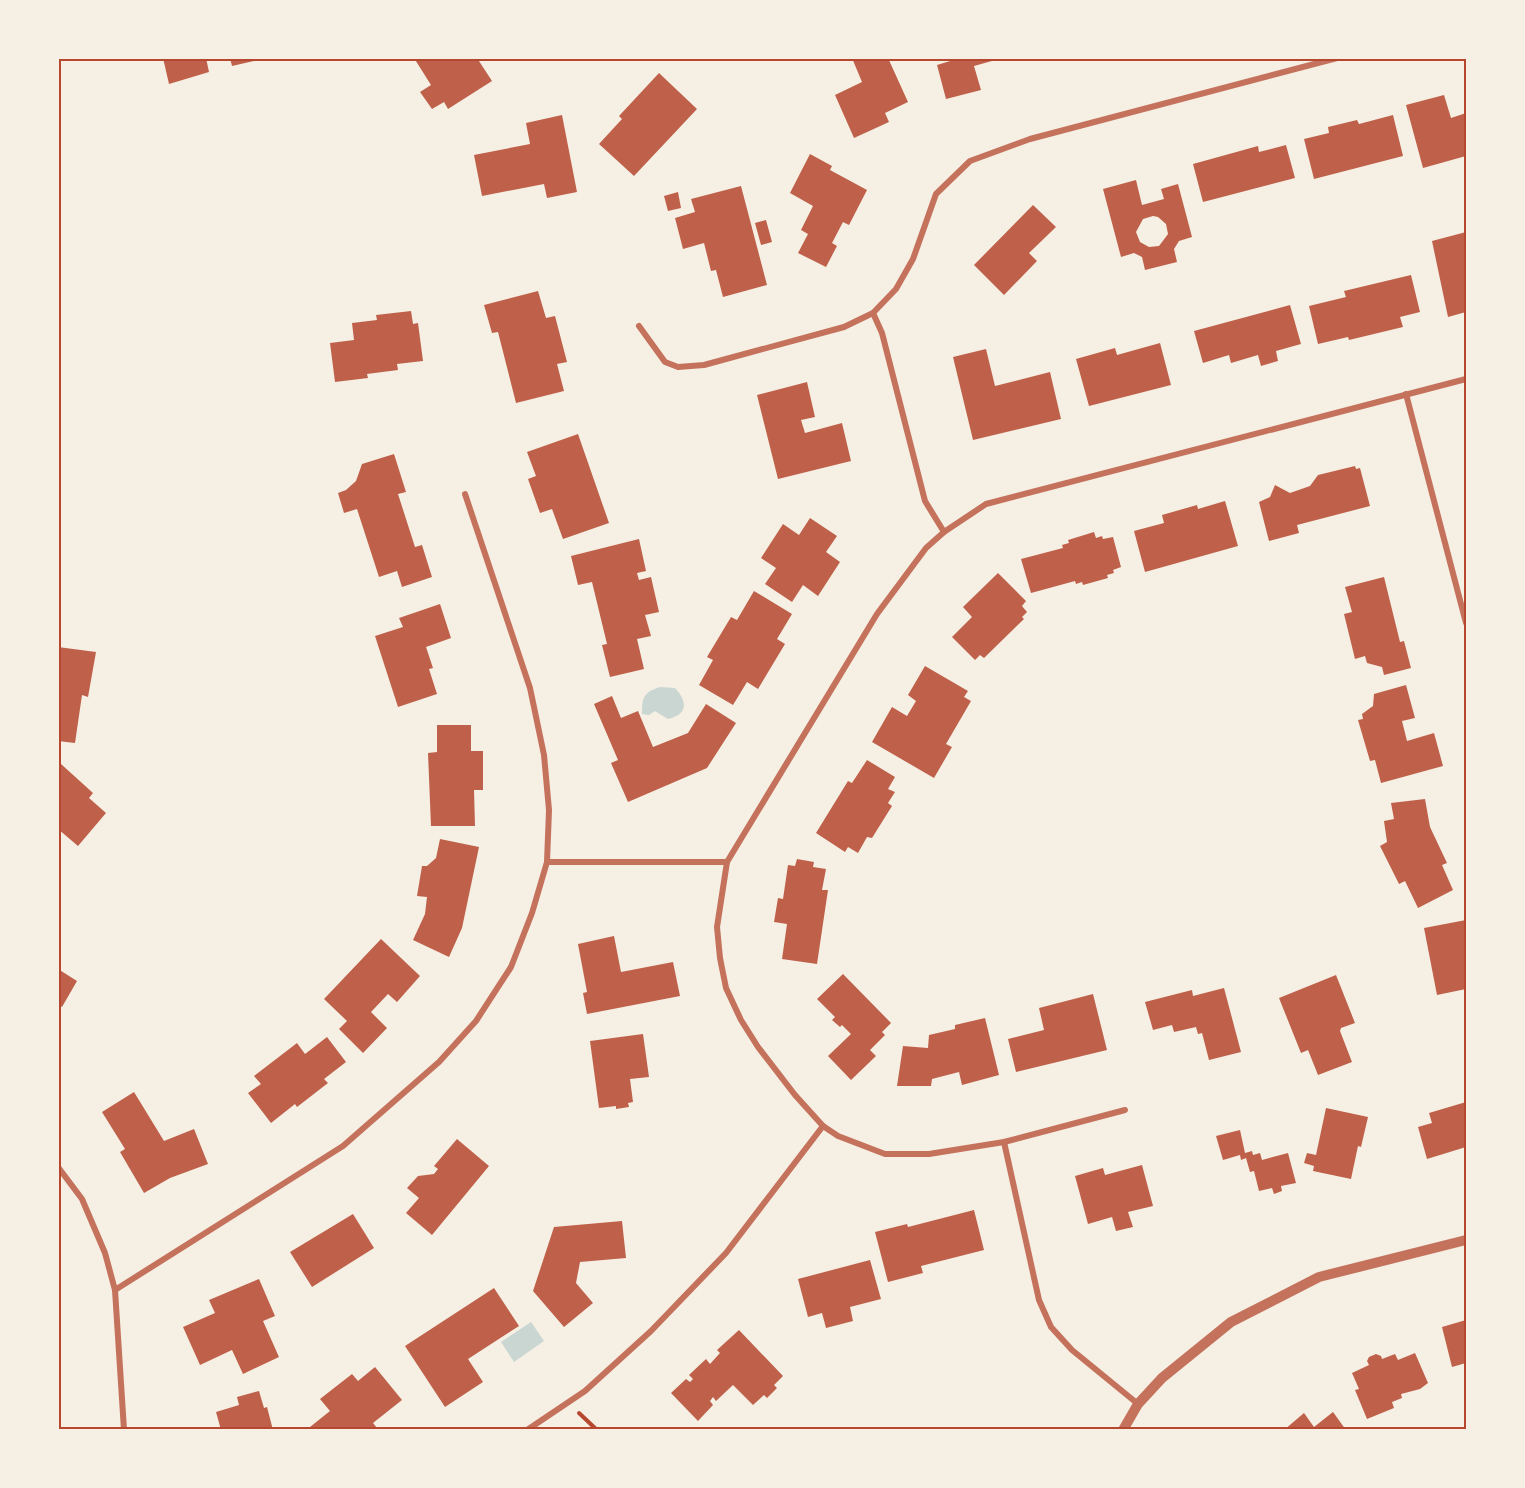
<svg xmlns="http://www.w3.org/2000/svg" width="1525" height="1488" viewBox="0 0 1525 1488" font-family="Inter,sans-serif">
<rect width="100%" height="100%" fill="#f6efe4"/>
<g fill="#c9d6d2">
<path d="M660,687L675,688C687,701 689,714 668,719L655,711L649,715L642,714C642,697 644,692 660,687Z"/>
<path d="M531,1322L544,1341L514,1362L501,1342Z"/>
</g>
<g fill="#bf614a" fill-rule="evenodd">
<path d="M163,58H206L209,72L169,84Z"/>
<path d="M230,58H262V59L232,66Z"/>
<path d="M414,58H477L492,81L448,109L444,102L432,109L420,92L431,85Z"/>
<path d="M852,58H888L908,102L885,113L889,122L854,138L835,95L862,82Z"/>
<path d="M960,58L999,59L974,66L981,90L946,99L937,65Z"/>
<path d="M659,73L697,109L634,176L599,144L622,119L619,116Z"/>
<path d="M1444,95L1451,118L1466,113V156L1423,168L1406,105Z"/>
<path d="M562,115L577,192L547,198L544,184L482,196L474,155L530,144L526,123Z"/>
<path d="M1393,115L1403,156L1314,179L1304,139L1329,133L1328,127L1357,120L1359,124Z"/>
<path d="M1286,145L1295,178L1203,202L1193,164L1258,146L1259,152Z"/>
<path d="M810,154L832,166L830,170L867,190L849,225L843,222L832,243L837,246L826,267L798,253L808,234L801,230L813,206L790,193Z"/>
<path d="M1136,180L1142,205L1164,199L1161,189L1178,184L1192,237L1179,241L1174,249L1177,262L1145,270L1142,257L1134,253L1121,257L1103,189ZM1153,216L1158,217L1166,224L1168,234L1159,246L1149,247L1140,242L1136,232L1143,219Z"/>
<path d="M741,186L767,285L723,297L716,270L711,271L704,243L683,249L675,218L695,212L691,199Z"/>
<path d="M678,192L681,208L668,211L664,196Z"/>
<path d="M1033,205L1056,227L1029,253L1037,261L1004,295L974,265Z"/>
<path d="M766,220L772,242L761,245L755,223Z"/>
<path d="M1466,232V312L1448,317L1432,241Z"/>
<path d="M1411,275L1420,312L1400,317L1403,327L1349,340L1348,337L1318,344L1309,306L1346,297L1344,291Z"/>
<path d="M538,291L546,318L555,316L567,362L557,364L564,391L516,403L498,332L492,333L484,305Z"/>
<path d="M1290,305L1301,344L1276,351L1278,361L1261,366L1258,355L1231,363L1229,355L1203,363L1194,331Z"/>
<path d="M411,311L413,324L418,323L423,361L397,364L398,370L367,374L368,378L335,382L330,343L354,340L352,323L377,320L376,315Z"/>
<path d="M1160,343L1171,385L1089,406L1076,359L1115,348L1117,355Z"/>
<path d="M986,349L995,386L1050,372L1061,419L973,440L953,357Z"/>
<path d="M807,382L815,417L801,420L805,433L842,423L851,461L778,479L757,395Z"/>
<path d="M578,434L609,523L563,539L552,509L540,513L528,479L536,476L527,452Z"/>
<path d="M394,454L406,492L398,494L415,547L422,545L432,577L402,587L397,571L379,577L357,509L344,513L338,493L346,490L356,481L362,464Z"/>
<path d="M1355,466L1356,469L1360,468L1370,506L1297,525L1299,533L1269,541L1259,502L1270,497L1275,485L1290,493L1310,486L1318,475Z"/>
<path d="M1225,501L1238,546L1145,572L1134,531L1164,523L1162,515L1197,505L1198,509Z"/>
<path d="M810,518L837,536L826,552L840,562L818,596L803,585L792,602L765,584L776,568L761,558L783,524L799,535Z"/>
<path d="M1094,532L1096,538L1102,536L1103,539L1113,537L1121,567L1113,570L1114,573L1107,575L1108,578L1083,585L1082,582L1076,584L1075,581L1031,593L1021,559L1063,548L1062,545L1069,543L1068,540Z"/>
<path d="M639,539L646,571L637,573L639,580L651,577L659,612L645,615L651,636L637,639L644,669L610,677L602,645L607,644L592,582L578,585L571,556Z"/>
<path d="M998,573L1026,601L1022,606L1027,612L1022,617L1024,619L984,658L980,655L975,660L952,637L972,617L963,607Z"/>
<path d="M1384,577L1400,642L1404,641L1411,668L1384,675L1382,667L1367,663L1365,656L1355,659L1344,614L1352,612L1345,587Z"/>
<path d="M754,591L792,614L777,639L785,644L758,689L747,682L733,705L699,685L713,660L707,657L731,617L737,620Z"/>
<path d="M440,604L451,638L426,647L433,668L429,669L437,694L398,707L375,636L403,627L399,618Z"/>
<path d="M58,647L96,652L88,697L82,695L75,743L58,741Z"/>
<path d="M925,666L968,691L964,697L971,701L946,744L952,747L934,778L872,742L892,707L907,716L916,701L908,695Z"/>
<path d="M1406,685L1415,718L1402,721L1407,741L1434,733L1443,766L1381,783L1375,760L1370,761L1358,720L1363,719L1362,714L1373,706L1374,694Z"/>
<path d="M612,696L621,718L638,711L653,747L688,733L706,704L736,723L707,768L628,802L611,763L618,760L594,704Z"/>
<path d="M437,725H471V751H483V790H474L475,826H431L428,753L437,752Z"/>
<path d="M867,760L895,777L888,789L895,792L888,803L892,806L872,838L867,837L858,853L848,847L845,852L816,833L848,781L852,783Z"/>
<path d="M61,764L93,793L89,798L106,813L78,846L58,829V767Z"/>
<path d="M1425,799L1430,827L1447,863L1442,865L1453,890L1418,908L1405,881L1399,884L1380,846L1387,842L1384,821L1394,819L1391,803Z"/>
<path d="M440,839L479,847L462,928L449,957L413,940L425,914L427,897L417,896L422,866H427L436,858Z"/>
<path d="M797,859L814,862L813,867L826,869L822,890H828L817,964L782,959L787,924L774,922L778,898L783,899L788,865L795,866Z"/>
<path d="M1466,920V989L1437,995L1424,928Z"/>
<path d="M614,936L621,972L673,962L680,996L587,1014L583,993L587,992L578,944Z"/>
<path d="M381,939L420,976L397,1002L388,994L371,1012L387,1028L363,1053L339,1029L347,1021L324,999Z"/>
<path d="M58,969L77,981L62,1007L58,1004Z"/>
<path d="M843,974L891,1023L882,1032L885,1035L870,1050L876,1056L851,1080L828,1056L851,1034L842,1025L840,1027L832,1020L835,1017L817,999Z"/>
<path d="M1336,975L1355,1023L1341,1028L1340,1031L1352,1062L1318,1075L1308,1050L1301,1053L1279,998Z"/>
<path d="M1224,988L1241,1052L1209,1060L1202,1033L1198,1034L1196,1027L1174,1032L1172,1025L1153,1030L1145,1002L1192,990L1193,996Z"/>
<path d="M1093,994L1107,1050L1016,1072L1008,1039L1044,1030L1039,1008Z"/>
<path d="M985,1018L999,1075L962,1085L959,1072L932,1079L931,1086H897L903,1046L928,1048L929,1035L955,1029V1025Z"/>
<path d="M643,1034L649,1077L630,1079L633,1102L628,1103L629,1107L616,1109V1106L599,1108L590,1041Z"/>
<path d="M327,1037L346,1062L324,1079L328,1083L297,1107L295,1104L271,1123L248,1093L261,1084L254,1076L297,1043L305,1054Z"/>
<path d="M134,1092L164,1141L194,1129L208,1164L170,1178L144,1193L120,1152L125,1149L102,1112Z"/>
<path d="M1466,1102V1147L1427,1159L1418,1127L1432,1123L1429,1113Z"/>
<path d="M1326,1108L1368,1117L1361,1147L1358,1146L1351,1179L1313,1171L1314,1166L1304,1163L1307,1153L1316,1155Z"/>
<path d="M1240,1130L1245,1153L1252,1151L1253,1155L1260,1153L1262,1160L1288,1153L1296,1183L1281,1186L1282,1191L1274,1194L1272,1188L1259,1191L1254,1171L1250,1172L1246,1158L1241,1160L1240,1155L1223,1160L1216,1136Z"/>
<path d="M457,1139L489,1166L432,1235L406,1213L419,1198L407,1188L418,1176L434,1174L438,1169L434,1166Z"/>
<path d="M1142,1165L1153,1206L1128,1212L1133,1227L1116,1231L1112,1217L1088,1224L1075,1176L1103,1168L1105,1175Z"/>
<path d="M974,1210L984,1250L921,1266L923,1273L888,1282L875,1232L907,1224L908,1227Z"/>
<path d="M353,1214L374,1248L312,1287L290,1252Z"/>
<path d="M622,1221L626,1258L580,1262L576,1283L593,1303L564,1327L533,1291L554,1227Z"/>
<path d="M870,1260L881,1299L850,1307L853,1321L826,1328L822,1313L808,1317L798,1279Z"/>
<path d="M259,1279L275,1316L263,1321L279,1357L243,1374L232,1350L200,1365L183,1327L215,1313L209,1300Z"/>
<path d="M494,1288L519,1326L468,1359L483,1382L445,1407L405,1346Z"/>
<path d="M1466,1320V1363L1452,1367L1442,1327Z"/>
<path d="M739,1330L783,1376L774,1385L777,1388L767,1398L764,1395L753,1405L733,1385L716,1401L713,1397L710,1401L713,1405L698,1421L671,1393L686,1379L690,1382L693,1379L689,1375L706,1359L710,1364L720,1353L717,1350Z"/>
<path d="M1415,1353L1428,1383L1420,1389L1401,1394L1402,1398L1392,1402L1394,1408L1367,1419L1355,1390L1359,1389L1352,1373L1369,1365L1367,1361L1369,1357L1376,1354L1381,1356L1382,1359L1395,1354L1398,1360Z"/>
<path d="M375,1367L402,1400L373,1423L377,1428L375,1430H313L310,1427L330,1411L320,1399L352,1374L358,1381Z"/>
<path d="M259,1391L264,1408L267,1407L273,1430H221L216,1412L239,1405L237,1397Z"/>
<path d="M1333,1412L1346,1430H1284L1304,1413L1314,1427Z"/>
</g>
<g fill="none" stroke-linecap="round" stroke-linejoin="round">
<path stroke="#b5482f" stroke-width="4" d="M579,1413L597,1430"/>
<g stroke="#c5725c" stroke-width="6">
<path d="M873,313L882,333L925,501L944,532"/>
<path d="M639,326L665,362L678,367L704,365L844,327L873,313L896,289L913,259L936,194L970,161L1030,139L1337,58"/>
<path d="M1406,394L1466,623"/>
<path d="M547,862H727"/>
<path d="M1125,1110L1004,1142L929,1154H885L838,1136L823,1126L795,1095L758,1047L741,1020L726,988L720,958L717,927L727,862L877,614L926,548L944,532L986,504L1466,379"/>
<path d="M1004,1142L1039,1300L1051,1327L1072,1350L1138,1404"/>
<path d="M58,1167L82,1199L105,1253L115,1290L124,1430"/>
<path d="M115,1290L343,1146L439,1062L476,1021L511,967L532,913L547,862L549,810L544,755L530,688L465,494"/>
<path d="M527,1430L585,1391L651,1331L726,1253L823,1126"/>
</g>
<path stroke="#c5725c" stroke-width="10" d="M1123,1430L1138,1404L1162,1378L1231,1322L1319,1277L1466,1240"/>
</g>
<rect width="1525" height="1488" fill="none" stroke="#f6efe4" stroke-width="120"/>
<rect x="60" y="60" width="1405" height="1368" fill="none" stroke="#b5482f" stroke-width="2"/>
</svg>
